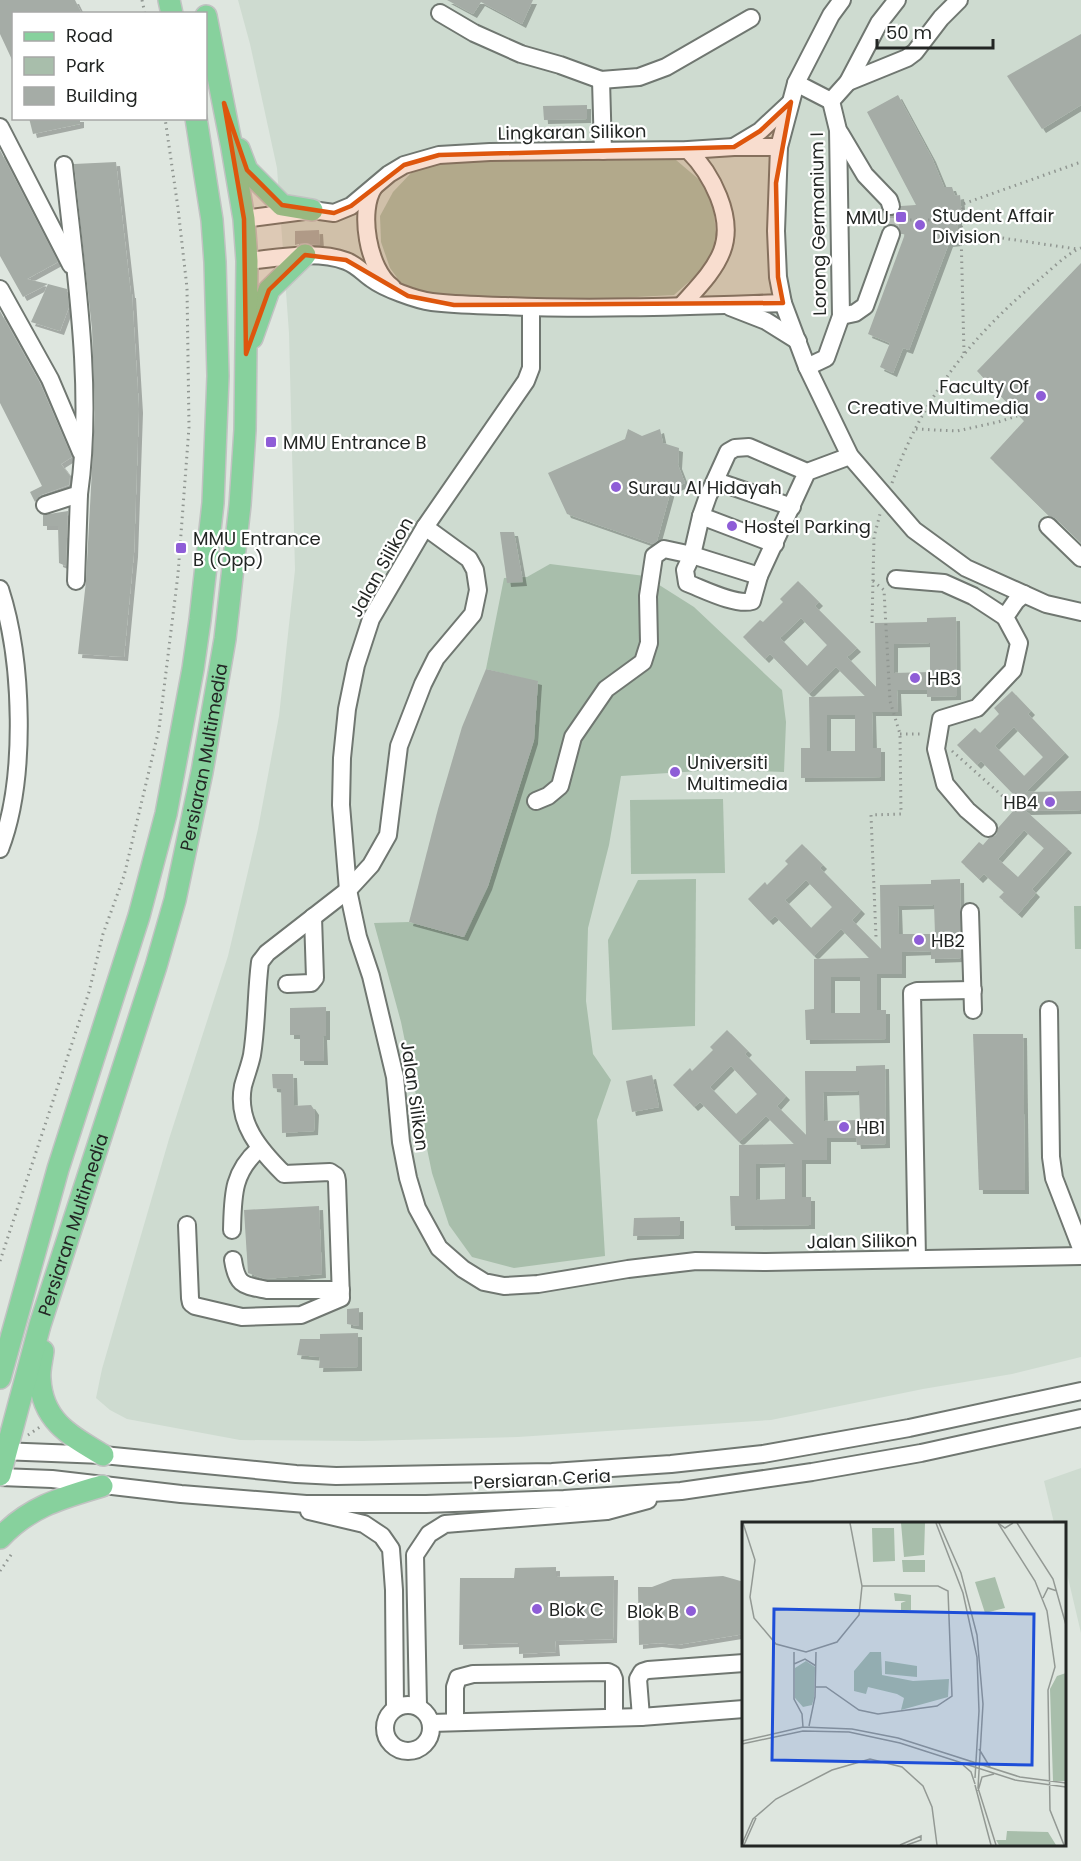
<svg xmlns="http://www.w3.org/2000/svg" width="1081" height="1861" viewBox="0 0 1081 1861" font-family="Poppins,sans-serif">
<defs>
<filter id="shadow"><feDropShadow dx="4" dy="4" stdDeviation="0" flood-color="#0004"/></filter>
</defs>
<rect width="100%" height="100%" fill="#dee6df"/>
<g fill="#cedbd0">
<path d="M238,0H1081V1357L1012,1374L923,1389L771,1420L518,1437L363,1441L240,1440L127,1419L110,1410L96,1398L102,1369L169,1139L228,956L258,829L279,716L295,570L289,333L277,168L250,44Z"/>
<path d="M1081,1468V1633L1065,1565L1064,1524L1054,1523L1044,1481Z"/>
</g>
<g fill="#a8beab">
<path d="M665,156L676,160L702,182L713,204L716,234L710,260L691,280L674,295L599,299L449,297L423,292L401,283L390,268L381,242L380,216L393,192L411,173L449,160Z"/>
<path d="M550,564L645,576L694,607L782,690L786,722L784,772L716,770L621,776L609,845L588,928L586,1001L593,1054L611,1080L597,1120L605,1256L514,1268L472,1257L449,1225L432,1173L401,1022L374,923L409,922L463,937L488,886L534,740L538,682L486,669L504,578L527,577Z"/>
<path d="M723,799L725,873L631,874L630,800Z"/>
<path d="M696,879L695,1026L612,1030L608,940L638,880Z"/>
<path d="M1074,906H1081V949H1075Z"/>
</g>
<g fill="#a5aca6" fill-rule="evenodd" filter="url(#shadow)">
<path d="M0,0H75L82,14H14V64L0,34Z"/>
<path d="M447,0H533L522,24L481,2L473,14Z"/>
<path d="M1081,34V105L1042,129L1007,76Z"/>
<path d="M898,95L932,158L944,187H952L955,196L960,195L962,216H958V242L949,243L909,350L903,348L893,373L880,367L890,343L868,334L905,234H901L899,228L894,224H889L883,228L882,210L888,216H894L899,212L901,206L916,205L867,112Z"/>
<path d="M587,105V119L544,120L543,106Z"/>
<path d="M29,118H80V124L33,134Z"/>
<path d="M0,150L58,262L27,279L48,284L23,297L0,256Z"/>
<path d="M116,162L131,294H132L139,409L134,553L124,657L78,654L86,581L95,413L92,329L74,164Z"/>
<path d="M319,230L320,245L302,243L295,245V231Z"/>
<path d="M1081,263V543L1055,518L1049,516L990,458L1024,421L977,371Z"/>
<path d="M48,284L67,289L69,307L60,331L31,322Z"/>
<path d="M0,311L40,383L72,457L61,464L70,476L69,485L41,495L35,502L30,492L42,486L0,403Z"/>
<path d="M628,429L642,436L660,429L663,443L679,448L678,465L685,483L671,490L657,541L653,544L567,514L548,473L625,439Z"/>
<path d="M68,511L66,566L59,563L58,526H43V515Z"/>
<path d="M500,532H514L523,582L507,583Z"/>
<path d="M798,581L819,602L815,606L857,648L847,657L876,687L875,623L927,622V618L956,617L957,696L927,697V690H897L898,712H872L873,748H881V777L801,778V748H810L809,697L865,696L836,667L809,694L770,654L765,659L743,637L760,620L763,622L783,602L780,599ZM801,618L827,645L807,666L780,638ZM930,643V672L894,673V644ZM827,715H855V751H827Z"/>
<path d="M486,669L538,681L534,740L488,886L464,937L409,922L438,809L462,727Z"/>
<path d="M1012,691L1031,711L1028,714L1065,753L1026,792L1081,791V810L1026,811L1068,849L1032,889L1036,893L1018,914L999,897L1004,892L984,874L979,879L961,862L979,842L983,845L989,838L996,835L998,828L1021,802L981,761L977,765L957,745L975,728L980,733L999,714L994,708ZM1014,727L1043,757L1024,776L995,746ZM1024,830L1044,848L1018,877L998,859Z"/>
<path d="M802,844L823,865L820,868L861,910L852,920L881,949L880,885L931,884V880L960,879L961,958L931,959V951L902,952V974H877V1010H886V1039L806,1040L805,1010L814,1009V959L869,958L841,929L814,956L775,916L769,921L748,899L765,882L767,885L788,864L785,861ZM806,880L832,907L811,928L785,900ZM934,905L935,934H899L898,906ZM831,977H860V1013H831Z"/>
<path d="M326,1007V1036H323L324,1061H300V1035H290V1008Z"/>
<path d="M727,1030L748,1051L745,1054L786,1096L777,1106L806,1135L805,1071H856V1066L885,1065L886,1144L857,1145L856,1138H827V1160H802V1197H811V1225L731,1226L730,1196H739V1145L794,1144L766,1116L739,1142L700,1102L694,1107L673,1085L690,1068L692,1071L713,1050L710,1047ZM731,1066L757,1094L736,1114L710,1087ZM859,1091L860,1120L824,1121L823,1092ZM785,1163V1199L756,1200V1164Z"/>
<path d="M973,1034H1023L1025,1190H979Z"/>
<path d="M272,1074H293L294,1106L311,1105L315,1111L314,1131L282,1133L281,1089L273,1088Z"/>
<path d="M652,1075L659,1107L632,1112L626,1081Z"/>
<path d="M319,1206L322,1274L265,1279L248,1273L244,1210Z"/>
<path d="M680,1217V1235L633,1236L634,1218Z"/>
<path d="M359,1308V1326L347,1324V1309Z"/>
<path d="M358,1333V1367L319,1368L320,1357L297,1355L300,1339H320V1334Z"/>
<path d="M556,1567V1577L614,1576L613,1639L555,1641L556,1652L519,1654V1643L459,1645L460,1578H514L515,1568Z"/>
<path d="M723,1576L744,1582V1634L677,1645L658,1643L639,1645L638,1587H652L673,1579Z"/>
</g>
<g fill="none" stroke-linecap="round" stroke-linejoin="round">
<path stroke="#b9c0ba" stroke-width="16" stroke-dasharray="16 8" stroke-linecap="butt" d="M891,234V206"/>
<g stroke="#707771" stroke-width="20">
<g id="minor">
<path d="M842,0L831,15L796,83L779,147L776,231L778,277L783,303L807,367L850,456L914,530L966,568L1046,604L1081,612"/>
<path d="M440,13L474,33L521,54L560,65L601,80L639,77L666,67L751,18"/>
<path d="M601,80L603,151"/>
<path d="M848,82L907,58L915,52L941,18L959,0"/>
<path d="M796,83L831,101"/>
<path d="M831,101L848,82L879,23L897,0"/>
<path d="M0,127L71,265"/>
<path d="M840,133L865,175L889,200L891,206"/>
<path d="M735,146L760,131L790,103"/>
<path d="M374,187C358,210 368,270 392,287"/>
<path d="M244,219L312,210L334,213L351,206L389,174L404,165L439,155L490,152L688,150L734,147H779"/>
<path d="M247,261C278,258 316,250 346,261C357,265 363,273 372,279C384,288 416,300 432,302C456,305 480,305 505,306C597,310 691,306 783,303"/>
<path d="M0,289L50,379L81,452"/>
<path d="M681,306C696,289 714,272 722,251C735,217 711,173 688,150"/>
<path d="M531,307V368L526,381L425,527L371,619L356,665L347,709L342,758L341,805L348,890L358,937L371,976L395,1077L401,1142L408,1178L417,1208L439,1248L463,1269L484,1282L504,1286L538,1284L628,1269L696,1261L766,1262L1081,1256"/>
<path d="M730,307L766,321L798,341"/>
<path d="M841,316L855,313L865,306L891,234"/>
<path d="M807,367L826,358L841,316L838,130L831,101"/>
<path d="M807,472L759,576L752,601C736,606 703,589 687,583L685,570L692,555L701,516L708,496L728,452L735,448L749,447L807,472L850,456"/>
<path d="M716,481L792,507"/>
<path d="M45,505L79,494C94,390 75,270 64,165"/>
<path d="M701,516L775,544"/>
<path d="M1048,526L1081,558"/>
<path d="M896,579L944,583L973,596L1005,617"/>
<path d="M76,581L79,494"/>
<path d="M0,589C23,660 27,779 0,849"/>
<path d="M536,801L548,796L560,786L573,737L606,689L643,662L649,643L648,596L654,556L664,549L692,555L759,576"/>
<path d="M988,828L967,810L945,784L936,749L941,719L977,708L1013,670L1019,643L1005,617L1016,601L1024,594"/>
<path d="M970,912L973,1010"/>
<path d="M287,984L311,983L315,978L313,917"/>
<path d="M1049,1010L1051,1157L1054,1178L1081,1248"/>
<path d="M187,1225L190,1298L191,1303L195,1306L242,1317L301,1315L341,1298L337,1181L336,1176L330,1172L284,1174C260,1150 236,1123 243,1086C246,1075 250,1065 252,1055C257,1024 256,993 260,962L267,953L348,890L371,865L388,835L399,746L423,684L436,658L473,614L478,590L475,570L469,559L425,527"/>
<path d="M232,1230C233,1196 232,1173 259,1149"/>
<path d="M917,1259L912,993L917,991L973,990"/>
<path d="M233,1260C237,1286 243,1285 267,1290H341"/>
<path d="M0,1451L103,1455L296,1474L336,1476L552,1472L671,1464L763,1454L909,1428L1081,1391"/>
<path d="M0,1477L52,1479L181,1494L306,1504H426L564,1499L681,1491L812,1472L921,1453L1081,1418"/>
<path d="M309,1511L364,1524L382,1536L391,1549L394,1590L395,1708"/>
<circle cx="408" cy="1728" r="23"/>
<path d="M418,1706L415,1555L429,1534L445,1524L607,1511L648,1500"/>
<path d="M641,1717L638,1679L642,1672L648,1670L744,1663"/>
<path d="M455,1722V1687L458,1678L473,1674L608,1672L612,1674L614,1679V1717"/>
<path d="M431,1723L641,1717L744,1709"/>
</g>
</g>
<g stroke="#c1c2c2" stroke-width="24">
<g id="major">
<path d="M169,0L172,14"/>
<path d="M239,149L247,170L282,205L312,210"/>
<path d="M252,338L269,290L305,255"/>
<path d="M43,1351C42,1360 39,1370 40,1379C42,1421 71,1436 103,1455"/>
<path d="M0,1378L58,1169L139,916L166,814L193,669L200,620L213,503L218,376L215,262L212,220L196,118"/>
<path id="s1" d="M0,1475L40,1325L156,966L175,900L202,772L225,639L240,505L245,430L247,261L244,219L232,148L206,16"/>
<path d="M0,1538C30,1506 62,1498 102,1486"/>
</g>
</g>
<g stroke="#909691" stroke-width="3" stroke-dasharray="1.5 4.5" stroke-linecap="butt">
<path d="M142,0L145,14"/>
<path d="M898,220H962"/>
<path d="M961,232L1077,249"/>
<path d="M964,353L961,232L963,204L1081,162"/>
<path d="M916,429L957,431L998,422L1017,416"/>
<path d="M892,483C922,398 972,335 1041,278C1053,268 1066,254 1081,248"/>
<path d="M873,581L884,590L890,701L900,734L901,814L871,815L876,937"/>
<path d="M872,623L874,537L880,514"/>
<path d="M900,734H922"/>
<path d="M952,751L1007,800"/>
<path d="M0,1261L89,992L103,934L124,876L159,729L178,574L189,427L187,288L178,208L165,118"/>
<path d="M28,1435L40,1427"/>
<path d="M0,1571L13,1552"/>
</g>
<use href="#minor" stroke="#fff" stroke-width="16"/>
<use href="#major" stroke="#87d19d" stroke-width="21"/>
</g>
<path fill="#de560d" fill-opacity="0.2" stroke="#de560d" stroke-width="4.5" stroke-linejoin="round" d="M791,102L776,183L778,277L783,303L454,305L408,296L346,260L305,255L269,290L246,354L244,219L224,103L247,170L282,205L334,213L351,206L404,165L439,155L734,147L760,131Z"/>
<g fill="#8e5dd7" stroke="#fff" stroke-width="2">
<rect x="895" y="211" width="12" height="12" rx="3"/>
<circle cx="920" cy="225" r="6"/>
<circle cx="1041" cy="396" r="6"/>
<rect x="265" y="436" width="12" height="12" rx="3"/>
<circle cx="616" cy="487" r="6"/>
<circle cx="732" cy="526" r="6"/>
<rect x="175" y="542" width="12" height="12" rx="3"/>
<circle cx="915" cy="678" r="6"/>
<circle cx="675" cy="772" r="6"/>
<circle cx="1050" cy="802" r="6"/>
<circle cx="919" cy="940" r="6"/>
<circle cx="844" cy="1127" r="6"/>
<circle cx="537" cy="1609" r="6"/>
<circle cx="691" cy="1611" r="6"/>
</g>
<g text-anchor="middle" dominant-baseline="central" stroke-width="4.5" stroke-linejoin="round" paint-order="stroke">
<g font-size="18" fill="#232624" stroke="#fff">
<text transform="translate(572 132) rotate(-1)">Lingkaran Silikon</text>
<text transform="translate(818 224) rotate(-91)">Lorong Germanium I</text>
<text transform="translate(381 567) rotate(-61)">Jalan Silikon</text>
<text stroke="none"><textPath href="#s1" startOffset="747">Persiaran Multimedia</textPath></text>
<text transform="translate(415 1096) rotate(82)">Jalan Silikon</text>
<text stroke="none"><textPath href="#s1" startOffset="261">Persiaran Multimedia</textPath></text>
<text transform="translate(862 1241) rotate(-1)">Jalan Silikon</text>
<text transform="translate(542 1479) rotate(-3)">Persiaran Ceria</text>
</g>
<g font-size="18" fill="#232624" stroke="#fff" text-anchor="start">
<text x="932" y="215">Student Affair<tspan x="932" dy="21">Division</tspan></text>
<text x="889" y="217" text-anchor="end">MMU</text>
<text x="1029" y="386" text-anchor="end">Faculty Of<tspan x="1029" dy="21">Creative Multimedia</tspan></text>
<text x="283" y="442">MMU Entrance B</text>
<text x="628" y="487">Surau Al Hidayah</text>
<text x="744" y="526">Hostel Parking</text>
<text x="193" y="538">MMU Entrance<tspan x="193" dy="21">B (Opp)</tspan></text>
<text x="927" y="678">HB3</text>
<text x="687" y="762">Universiti<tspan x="687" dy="21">Multimedia</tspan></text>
<text x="1038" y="802" text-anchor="end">HB4</text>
<text x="931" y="940">HB2</text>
<text x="856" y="1127">HB1</text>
<text x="549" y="1609">Blok C</text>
<text x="679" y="1611" text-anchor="end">Blok B</text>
</g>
</g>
<g transform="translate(742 1522)">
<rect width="324" height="324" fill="#dee6df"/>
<path d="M159,1H183L182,33L162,35ZM130,6H152L153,39L131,40ZM160,38H183V50H161ZM253,55L263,86L243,91L233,60ZM152,71L169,73V88L159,90V81L164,79H153ZM128,130H139L140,153L171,159L207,157L206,175L159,188L162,176L155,172L126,165L124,172L112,169V149ZM64,139L73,145L72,176L70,183L61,185L53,176V146ZM143,139L175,144V155L143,152ZM324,151V259H311L308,167L315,154ZM265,309L306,310L314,323H257L254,318H264Z" fill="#a8beab"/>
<path fill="none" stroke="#939994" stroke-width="1.5" d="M1,1L13,38L8,75L12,96L34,122L64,130L95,120L117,93L120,64L108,1M194,1L221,71L235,135L237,189L233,256M197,1L219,51L235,113L241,182L236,266L254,323M256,1L293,59L305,89L313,145L306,168L308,288L322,323M256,1L263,6L271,1M275,1L311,57L324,103M301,76L306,66L315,69M52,130V177L60,192L61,205M52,142L63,137L74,144M74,165H84L117,188L136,192L195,184L210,174L206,69L196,64H120M67,204L73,175L74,130M0,219L61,205L110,207L156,216L278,255L324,261M0,222L61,209L107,210L158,221L273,258L324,265M237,227L248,245M221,243L229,250L233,262M233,263L249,323M236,269L240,255L252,252M0,322L11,297L34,277L90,248L128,237L160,245L181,264L190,285L195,323M2,323L14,296M158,323L179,314V318L165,323"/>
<path fill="#1d4ed8" fill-opacity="0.15" stroke="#1d4ed8" stroke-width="3" d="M32,87L292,92L290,243L30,238Z"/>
<rect width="324" height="324" fill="none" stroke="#232624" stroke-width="3"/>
</g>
<rect x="12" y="12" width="195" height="108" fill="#ffffff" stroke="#a7a8a7" stroke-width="1.5"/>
<rect x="24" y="32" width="30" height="9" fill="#87d19d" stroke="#a7a8a7" stroke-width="1.5"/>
<text x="66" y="42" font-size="18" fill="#232624">Road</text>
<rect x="24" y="57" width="30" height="18" fill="#a8beab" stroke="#a7a8a7" stroke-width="1.5"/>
<text x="66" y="72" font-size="18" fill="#232624">Park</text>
<rect x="24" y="87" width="30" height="18" fill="#a5aca6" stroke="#a7a8a7" stroke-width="1.5"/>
<text x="66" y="102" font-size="18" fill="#232624">Building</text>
<path d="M877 39v9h116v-9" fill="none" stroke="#232624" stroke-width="3"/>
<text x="886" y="39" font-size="18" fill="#232624" stroke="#ffffff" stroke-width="4.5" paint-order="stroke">50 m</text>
</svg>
